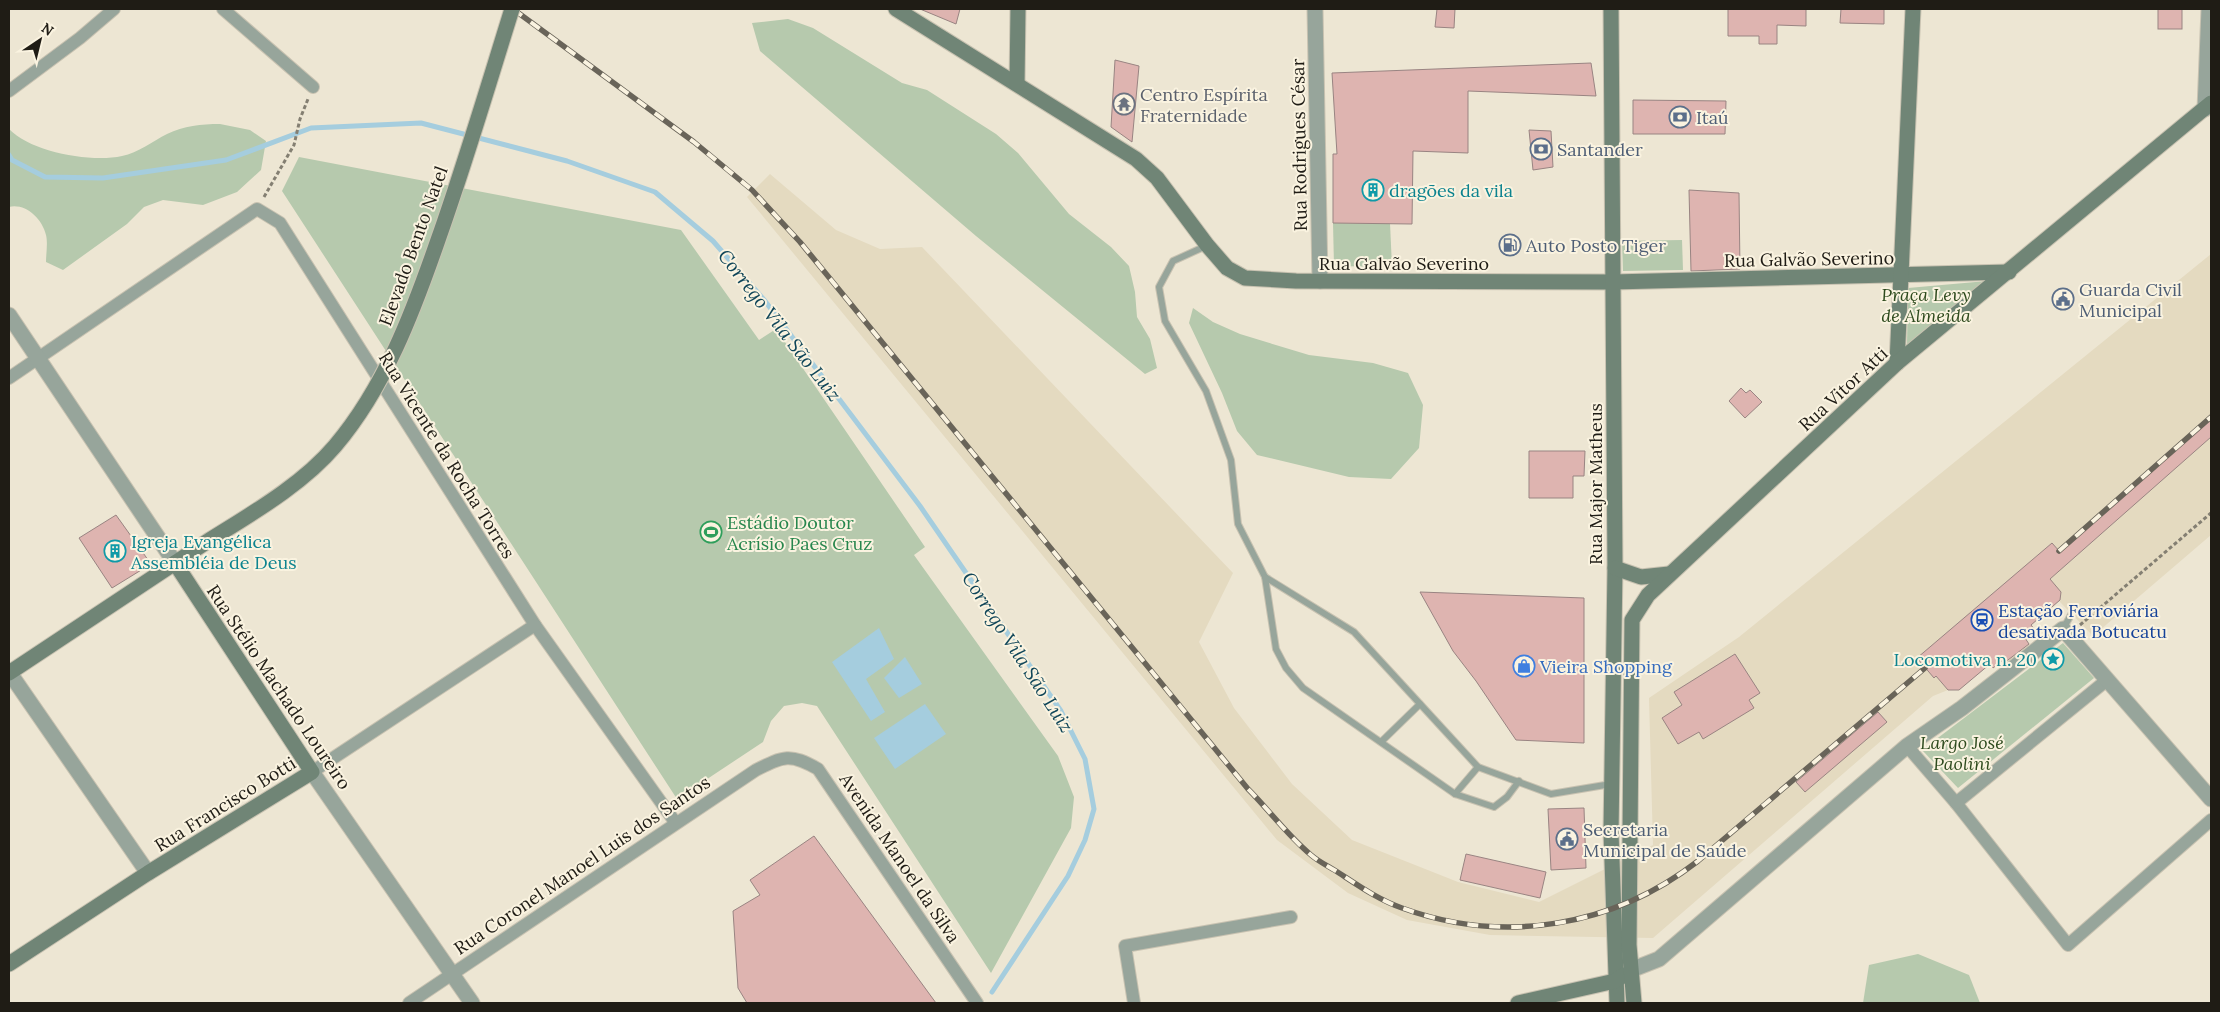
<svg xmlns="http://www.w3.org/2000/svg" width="2220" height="1012" viewBox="0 0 2220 1012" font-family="Lora,serif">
<rect width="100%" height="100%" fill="#ede6d3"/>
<path fill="#e4dac0" d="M770,174L836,230L880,249L922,247L1233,573L1199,642L1234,708L1292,784L1352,840L1458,882L1539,902L1653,845L1649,698L1739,637L2211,254V535L2093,636L2059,601L2031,625L2035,630L2025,638L2030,645L2006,666L2002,661L1993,668L1989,664L1959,690H1948L1933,696L1653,938L1490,935L1407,920L1348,893L1277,840L747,197Z"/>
<g fill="#b6c9ad">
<path d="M788,19L813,28L902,83L927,90L996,134L1018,153L1069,214L1111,247L1129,266L1135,292L1137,317L1150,339L1157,368L1145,374L976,236L760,51L752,23Z"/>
<path d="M220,124L250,130L266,141L261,170L237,192L203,205L163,200L144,207L127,224L63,270L46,262C46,254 48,243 46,235C42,218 25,203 9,207V129C31,152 91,163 122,156C138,153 153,141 167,134C184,126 201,124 220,124Z"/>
<path d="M299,157L681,230L759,340L776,329L925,547L914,555L1058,756L1074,797L1071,828L991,973L817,706L802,703L784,706L771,721L763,742L677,799L282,191Z"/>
<path d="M1333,223H1390L1392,267L1334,266Z"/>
<path d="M1682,240L1683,270L1623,271L1622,241Z"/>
<path d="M1987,281L1907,345L1908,288Z"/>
<path d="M1193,308L1213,322L1240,334L1309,355L1373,363L1408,373L1423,405L1419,448L1391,479L1349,477L1257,455L1237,431L1222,393L1189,323Z"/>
<path d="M2063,643L2094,678L1958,788L1922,750Z"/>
<path d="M1918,954L1969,975L1980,1003H1863L1869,965Z"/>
</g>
<g fill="#a5cdde">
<path d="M879,628L894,659L866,679L885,712L871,721L832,662Z"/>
<path d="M905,657L922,684L899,698L884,678Z"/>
<path d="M925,704L946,734L895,769L874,738Z"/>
</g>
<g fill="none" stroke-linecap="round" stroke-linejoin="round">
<path stroke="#a5cdde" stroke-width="5" d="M9,155L12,160L45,177L103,178L226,160L311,128L421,123L567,161L655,192L713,241L765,301L920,506L1061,711L1085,759L1094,809L1085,840L1068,876L992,992"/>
</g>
<g fill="#deb4b0" stroke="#998482">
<path d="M920,9H960L956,24Z"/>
<path d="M1437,9H1455L1454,28L1435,27Z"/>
<path d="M1728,9H1806V26L1777,25V44H1759V36H1728Z"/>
<path d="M1841,9H1884V24L1840,23Z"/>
<rect x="2158" y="9" width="24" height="20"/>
<path d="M1115,60L1139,66L1132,142L1111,127Z"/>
<path d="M1591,63L1596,96L1468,91V153L1413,151L1412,224L1333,223V154H1337L1332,73Z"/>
<path d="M1633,100L1726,101L1725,134H1633Z"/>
<path d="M1529,130L1551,131L1553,167L1533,170Z"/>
<path d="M1689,190L1739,193L1740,269L1691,271Z"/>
<path d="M1741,388L1746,393L1750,390L1762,402L1745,418L1729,401Z"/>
<path d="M2211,419V437L2050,579L2061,592L2060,600L2031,625L2035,630L2025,638L2029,644L2004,663L2002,661L1993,668L1990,664L1959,690H1948L1936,676L1934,678L1917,658L2052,543L2060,552Z"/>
<path d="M1529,451H1585L1584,476H1573V498H1529Z"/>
<path d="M116,515L151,564L112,588L79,538Z"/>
<path d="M1420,592L1584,598V743L1516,740L1476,681L1453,651Z"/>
<path d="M1735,654L1760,693L1749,700L1754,708L1703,739L1699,732L1678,744L1662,718L1682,705L1674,692Z"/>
<path d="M1878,712L1887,722L1805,792L1796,782Z"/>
<path d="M1584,808L1586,868L1551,870L1548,809Z"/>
<path d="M814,836L936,1003H747L738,988L733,911L760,895L750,880Z"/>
<path d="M1466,854L1546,872L1540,898L1460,880Z"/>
</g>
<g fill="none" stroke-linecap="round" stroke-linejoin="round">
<g stroke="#c8c2b1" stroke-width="8">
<g id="service">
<path d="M1206,246L1173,261L1159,287L1165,321L1206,391L1231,460L1238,524L1265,577L1354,632L1478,767L1551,794L1611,784"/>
<path d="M1265,577L1276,649L1286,668L1303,688L1455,794L1494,807L1507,797L1519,781"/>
<path d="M2063,629L2072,613"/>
<path d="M1381,742L1420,704"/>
<path d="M1455,794L1478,767"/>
</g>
</g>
<g stroke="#c8c2b1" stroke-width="14">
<g id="minor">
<path d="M223,9L313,87"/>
<path d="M9,91L80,38L114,9"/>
<path d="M9,378L257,209L280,223L535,625L675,822"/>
<path d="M1907,746L1956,803L2068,945L2211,820"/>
<path d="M312,772L535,625"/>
<path d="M1956,803L2107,680"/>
<path d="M409,1003L756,770C784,756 790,753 818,769L977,1003"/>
<path d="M1134,1003L1125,946L1291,917"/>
</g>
</g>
<g stroke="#c8c2b1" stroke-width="17">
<g id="tertiary">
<path d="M1315,9L1320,281"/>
<path d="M2205,109L2209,9"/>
<path d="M9,315L175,563"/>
<path d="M9,672L148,873"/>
<path d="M312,772L472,1003"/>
<path d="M1631,970L1659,959L1907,746L1962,708L2063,629L2211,799"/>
</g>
</g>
<g stroke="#c8c2b1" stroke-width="17">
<g id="secondary">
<path d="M896,9L1136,159L1157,178L1207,245L1227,268L1245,278L1296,281L1613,282L2009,272"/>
<path d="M1611,9L1615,568L1611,832L1617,1003"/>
<path d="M1017,84L1018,9"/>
<path d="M1897,363L1913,9"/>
<path d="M1615,568L1641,577L1669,574"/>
<path d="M9,673L208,541"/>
<path d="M9,964L148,873L312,772L175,563"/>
<path d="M1518,1003L1615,981L1624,975"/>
<path d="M1634,1003L1629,945L1632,620L1648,595L1897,363L2211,103"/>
</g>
</g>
<g stroke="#847f72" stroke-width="3" stroke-dasharray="4 2.5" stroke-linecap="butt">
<path d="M264,197L294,145L300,119L308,99"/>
<path d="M2080,625L2211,513"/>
</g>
<use href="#service" stroke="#97a59b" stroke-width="6"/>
<use href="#minor" stroke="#97a59b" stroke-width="12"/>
<use href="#tertiary" stroke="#97a59b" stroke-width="15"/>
<use href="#secondary" stroke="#708576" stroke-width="15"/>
<g stroke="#696459" stroke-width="5.5">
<g id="rail">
<path d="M513,9L694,142L752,190L800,242L1248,789C1269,810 1288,836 1311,855C1319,862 1330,867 1339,873C1359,886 1379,900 1402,908C1504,945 1613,927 1698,861L1925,668"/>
<path d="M2059,551L2211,417"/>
</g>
</g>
<use href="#rail" stroke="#faf3e0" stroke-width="4" stroke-dasharray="11" stroke-linecap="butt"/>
<g stroke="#c8c2b1" stroke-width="17" stroke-linecap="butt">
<path id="secondary-bridge" d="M208,541C251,514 302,485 335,446C385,387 413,312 438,240C465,164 488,86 512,9"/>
</g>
<use href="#secondary-bridge" stroke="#708576" stroke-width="15"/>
</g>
<defs>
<g id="temple-ring" transform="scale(1.125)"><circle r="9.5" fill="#faf3e0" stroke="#6b7280" stroke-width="1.5"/><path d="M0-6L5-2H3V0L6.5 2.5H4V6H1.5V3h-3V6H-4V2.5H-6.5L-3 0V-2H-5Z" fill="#6b7280"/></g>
<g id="bank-ring" transform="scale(1.125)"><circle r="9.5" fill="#faf3e0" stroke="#5c6f8a" stroke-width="1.5"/><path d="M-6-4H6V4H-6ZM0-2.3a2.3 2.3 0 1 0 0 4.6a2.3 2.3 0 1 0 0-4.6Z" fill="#5c6f8a"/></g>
<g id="building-ring" transform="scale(1.125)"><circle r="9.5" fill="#faf3e0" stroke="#0f9aa8" stroke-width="1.5"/><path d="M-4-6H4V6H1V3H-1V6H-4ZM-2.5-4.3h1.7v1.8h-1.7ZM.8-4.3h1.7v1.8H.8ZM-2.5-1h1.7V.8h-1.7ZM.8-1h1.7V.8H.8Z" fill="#0f9aa8"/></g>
<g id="fuel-ring" transform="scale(1.125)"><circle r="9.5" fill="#faf3e0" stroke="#5c6f8a" stroke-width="1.5"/><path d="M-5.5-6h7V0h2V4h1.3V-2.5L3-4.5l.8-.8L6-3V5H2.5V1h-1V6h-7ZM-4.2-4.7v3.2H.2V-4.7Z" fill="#5c6f8a"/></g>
<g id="civic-ring" transform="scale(1.125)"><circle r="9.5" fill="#faf3e0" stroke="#5c6f8a" stroke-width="1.5"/><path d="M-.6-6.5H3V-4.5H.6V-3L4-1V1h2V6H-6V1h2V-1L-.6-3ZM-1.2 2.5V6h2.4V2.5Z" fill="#5c6f8a"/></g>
<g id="stadium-ring" transform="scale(1.125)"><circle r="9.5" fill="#faf3e0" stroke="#2e9e5b" stroke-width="1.5"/><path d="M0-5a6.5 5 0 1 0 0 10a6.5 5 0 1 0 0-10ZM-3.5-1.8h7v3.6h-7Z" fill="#2e9e5b"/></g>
<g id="station-ring" transform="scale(1.125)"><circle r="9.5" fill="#faf3e0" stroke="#1a4fb4" stroke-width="1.5"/><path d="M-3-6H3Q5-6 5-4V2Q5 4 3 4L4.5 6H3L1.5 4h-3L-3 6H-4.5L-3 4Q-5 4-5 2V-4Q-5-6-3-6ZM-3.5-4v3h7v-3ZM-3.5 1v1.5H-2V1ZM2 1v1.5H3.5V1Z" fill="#1a4fb4"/></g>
<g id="sight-ring" transform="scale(1.125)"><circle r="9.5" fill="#faf3e0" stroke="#0f9aa8" stroke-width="1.5"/><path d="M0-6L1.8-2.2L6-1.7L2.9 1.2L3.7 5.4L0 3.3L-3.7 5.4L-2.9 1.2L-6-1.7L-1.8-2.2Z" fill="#0f9aa8"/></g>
<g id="shop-ring" transform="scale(1.125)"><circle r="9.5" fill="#faf3e0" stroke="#3f7fe0" stroke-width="1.5"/><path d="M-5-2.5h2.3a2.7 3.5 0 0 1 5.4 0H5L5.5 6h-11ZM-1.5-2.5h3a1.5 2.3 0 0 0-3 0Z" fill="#3f7fe0"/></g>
</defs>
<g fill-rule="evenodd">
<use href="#temple-ring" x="1124" y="104"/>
<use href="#bank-ring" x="1680" y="117"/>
<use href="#bank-ring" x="1541" y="149"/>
<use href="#building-ring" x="1373" y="190"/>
<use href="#fuel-ring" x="1510" y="245"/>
<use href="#civic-ring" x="2063" y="299"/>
<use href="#stadium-ring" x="711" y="532"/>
<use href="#building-ring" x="115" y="551"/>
<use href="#station-ring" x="1982" y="620"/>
<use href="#sight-ring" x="2053" y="659"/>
<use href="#shop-ring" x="1524" y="666"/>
<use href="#civic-ring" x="1567" y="839"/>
</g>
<g text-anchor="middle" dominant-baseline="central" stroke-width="4" stroke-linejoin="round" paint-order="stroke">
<g font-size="18" fill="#5b616d" stroke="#faf3e0" text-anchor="start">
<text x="1140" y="94">Centro Espírita<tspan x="1140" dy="21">Fraternidade</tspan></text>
</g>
<g font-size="18" fill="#4e5e75" stroke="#faf3e0" text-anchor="start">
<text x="1696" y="117">Itaú</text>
<text x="1557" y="149">Santander</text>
<text x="1526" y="245">Auto Posto Tiger</text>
<text x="2079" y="289">Guarda Civil<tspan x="2079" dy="21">Municipal</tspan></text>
<text x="1583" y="829">Secretaria<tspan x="1583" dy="21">Municipal de Saúde</tspan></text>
</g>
<g font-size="18" fill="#1f1c15" stroke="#faf3e0">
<text transform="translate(1299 145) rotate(-91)">Rua Rodrigues César</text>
<text transform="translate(413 246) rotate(-70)">Elevado Bento Natel</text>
<text transform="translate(1809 259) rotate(-1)">Rua Galvão Severino</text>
<text x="1404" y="263">Rua Galvão Severino</text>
<text transform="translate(1843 389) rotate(-43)">Rua Vitor Atti</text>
<text transform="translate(447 455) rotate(58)">Rua Vicente da Rocha Torres</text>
<text transform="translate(1595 484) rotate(-90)">Rua Major Matheus</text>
<text transform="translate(279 687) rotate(56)">Rua Stélio Machado Loureiro</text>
<text transform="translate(225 804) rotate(-32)">Rua Francisco Botti</text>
<text transform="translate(900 858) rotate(56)">Avenida Manoel da Silva</text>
<text transform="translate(582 865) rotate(-34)">Rua Coronel Manoel Luis dos Santos</text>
</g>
<g font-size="18" fill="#0d838f" stroke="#faf3e0" text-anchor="start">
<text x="1389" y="190">dragões da vila</text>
<text x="131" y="541">Igreja Evangélica<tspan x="131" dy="21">Assembléia de Deus</tspan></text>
<text x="2037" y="659" text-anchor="end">Locomotiva n. 20</text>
</g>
<g font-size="18" font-style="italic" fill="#2d4a1d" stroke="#faf3e0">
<text x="1926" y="294">Praça Levy<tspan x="1926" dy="21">de Almeida</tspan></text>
<text x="1962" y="742">Largo José<tspan x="1962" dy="21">Paolini</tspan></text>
</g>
<g font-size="18" fill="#27864d" stroke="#faf3e0" text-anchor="start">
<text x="727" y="522">Estádio Doutor<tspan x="727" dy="21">Acrísio Paes Cruz</tspan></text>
</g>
<g font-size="18" fill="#164399" stroke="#faf3e0" text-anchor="start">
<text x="1998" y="610">Estação Ferroviária<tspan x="1998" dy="21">desativada Botucatu</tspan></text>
</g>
<g font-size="18" fill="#366cbe" stroke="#faf3e0" text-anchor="start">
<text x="1540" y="666">Vieira Shopping</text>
</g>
<g font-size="19" font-style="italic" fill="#104659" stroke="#faf3e0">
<text transform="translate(780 325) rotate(52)">Corrego Vila São Luiz</text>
<text transform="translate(1018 652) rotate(57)">Corrego Vila São Luiz</text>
</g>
</g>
<rect width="2220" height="1012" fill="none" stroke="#1f1c15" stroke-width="20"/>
<g transform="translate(40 40) rotate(35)" stroke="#faf3e0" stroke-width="4" paint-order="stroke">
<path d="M0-4L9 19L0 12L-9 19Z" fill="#1f1c15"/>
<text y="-8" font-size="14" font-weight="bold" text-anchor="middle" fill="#1f1c15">N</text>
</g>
</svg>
